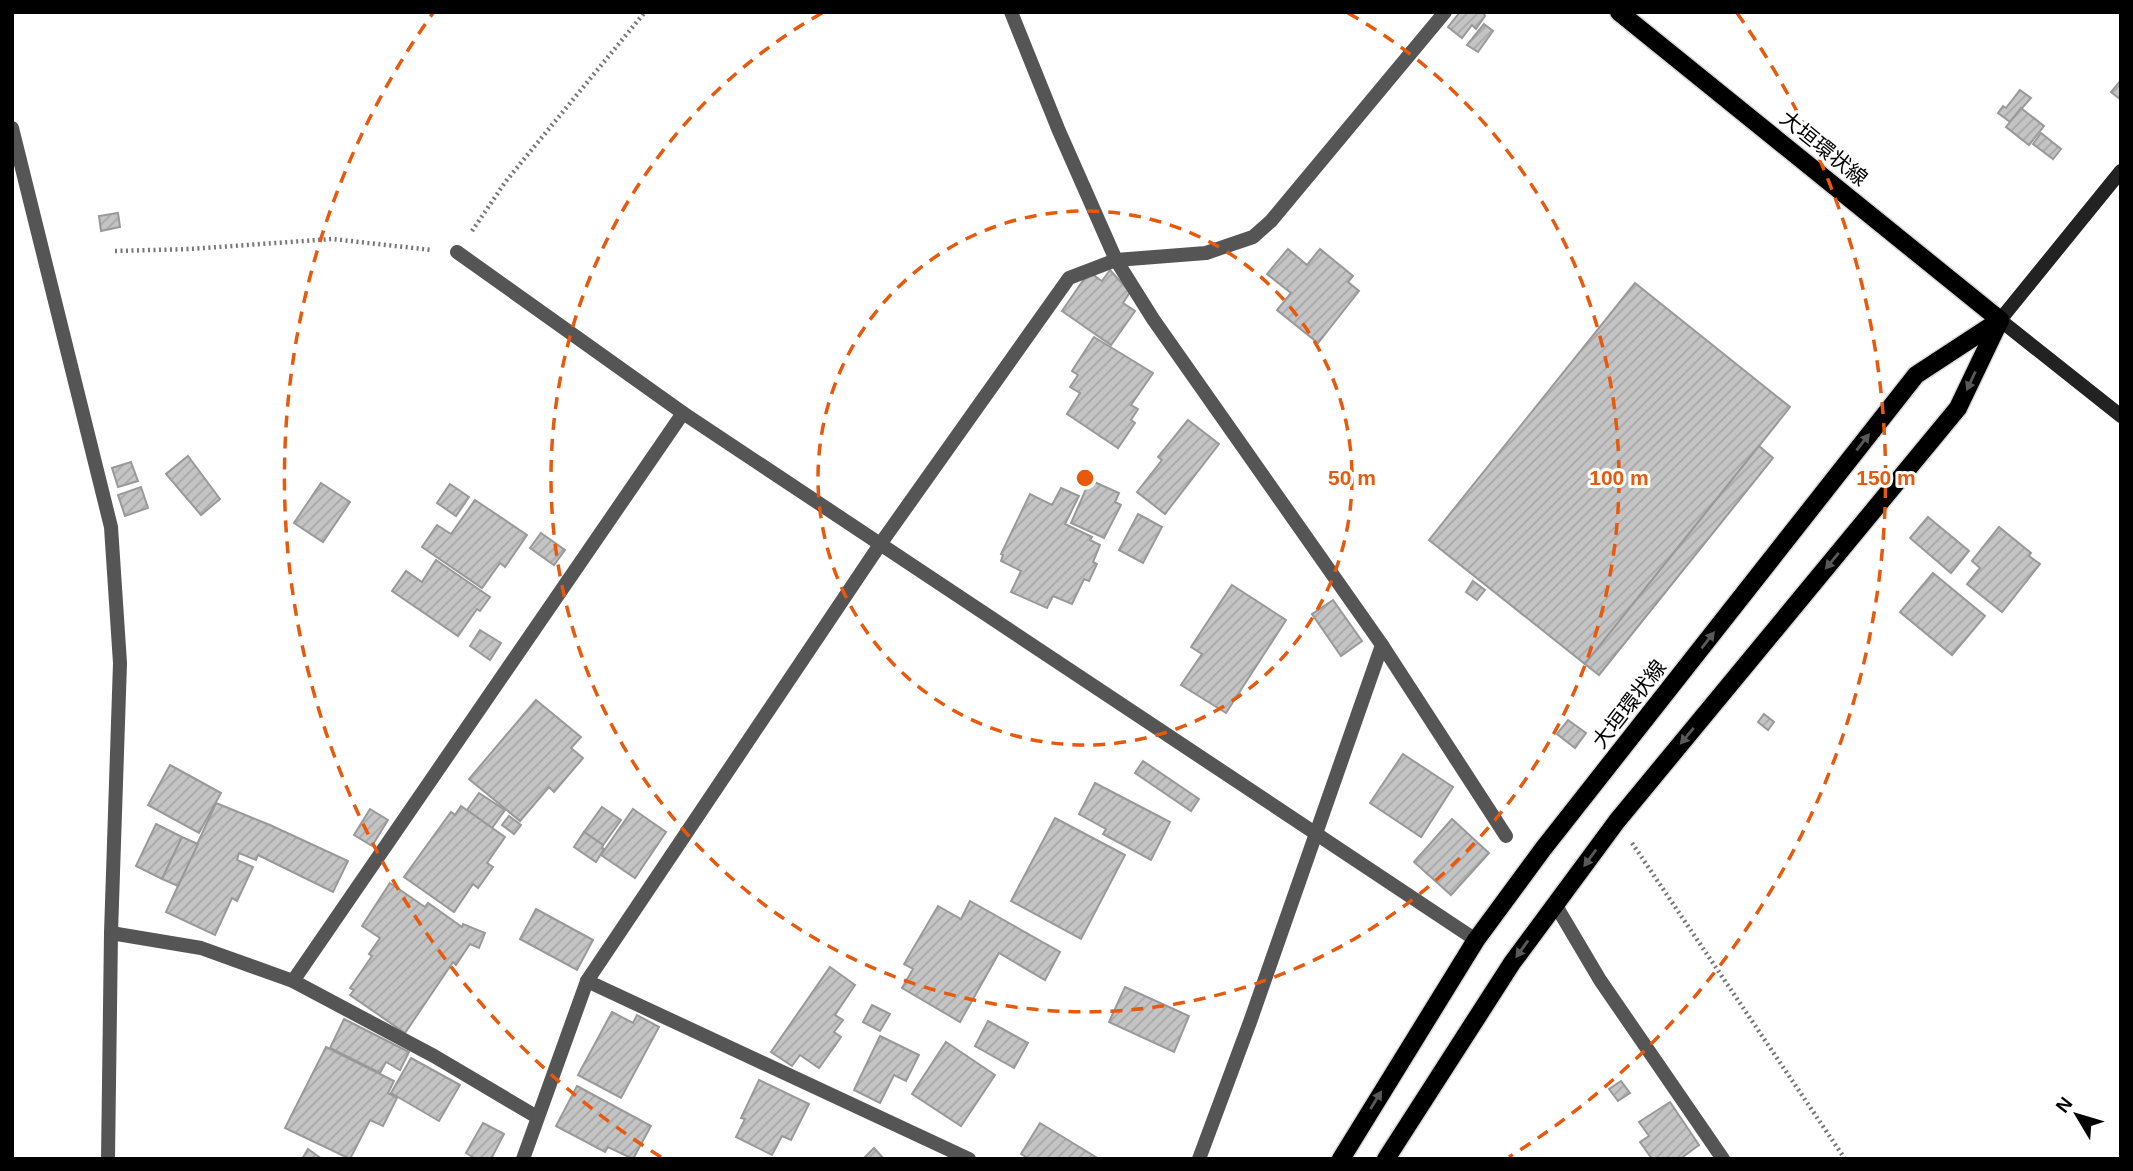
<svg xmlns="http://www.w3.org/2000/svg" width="2133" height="1171" viewBox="0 0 2133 1171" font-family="Helvetica,'Noto Sans JP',sans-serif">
<defs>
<pattern id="building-hatch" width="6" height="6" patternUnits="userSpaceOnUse" patternTransform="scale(1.75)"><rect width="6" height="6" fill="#c4c4c4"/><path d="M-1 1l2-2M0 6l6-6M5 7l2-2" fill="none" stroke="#a7a7a7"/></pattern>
</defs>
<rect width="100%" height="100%" fill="#fff"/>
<g fill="url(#building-hatch)" stroke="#999" stroke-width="2">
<path d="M1460,12H1483L1485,16L1476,29L1472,25L1462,38L1448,27Z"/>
<path d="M1484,24L1493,31L1478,52L1467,45Z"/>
<path d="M2121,80V100L2111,92Z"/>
<path d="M2020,90L2031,98L2010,122L1998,113L2003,106L2006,108Z"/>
<path d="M2021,108L2044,126L2029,145L2006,127Z"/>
<path d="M2041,133L2061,149L2053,159L2033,144Z"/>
<path d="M118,213L120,227L101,231L99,216Z"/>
<path d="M1288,249L1307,265L1320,249L1353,276L1348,282L1359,291L1318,343L1277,310L1291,293L1267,274Z"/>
<path d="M1110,270L1130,292L1123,303L1135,311L1111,345L1062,311L1089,272L1102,281Z"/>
<path d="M1635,283L1790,407L1585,664L1429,540Z"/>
<path d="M1094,337L1153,373L1131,405L1138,409L1131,420L1135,423L1118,448L1067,414L1080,393L1070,387L1078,375L1072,371Z"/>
<path d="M1188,420L1219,444L1165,514L1137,492L1162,460L1158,457Z"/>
<path d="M1759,446L1773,458L1599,675L1585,664Z"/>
<path d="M188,456L220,499L201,515L166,474Z"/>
<path d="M131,462L138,481L118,487L112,468Z"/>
<path d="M1090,480L1119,493L1115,502L1121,505L1104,538L1071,523Z"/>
<path d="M321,483L350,502L323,542L294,523Z"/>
<path d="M450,484L469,497L456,516L437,503Z"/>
<path d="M141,487L148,508L125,516L118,495Z"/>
<path d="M1061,488L1079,496L1065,524L1092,537L1090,540L1100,545L1093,562L1097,564L1089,581L1084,579L1072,604L1053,596L1047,608L1011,592L1021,571L1001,561L1003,555L1001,554L1030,494L1052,505Z"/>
<path d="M475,500L527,535L505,567L500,563L482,588L422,547L437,525L451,534Z"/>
<path d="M1138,514L1162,527L1143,563L1119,550Z"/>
<path d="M1928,517L1969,551L1951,573L1910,538Z"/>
<path d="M1999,527L2031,553L2029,556L2040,564L2002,612L1967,584L1980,568L1972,561Z"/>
<path d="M541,533L565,550L554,565L530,548Z"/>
<path d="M436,560L490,597L480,611L477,609L458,636L392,591L406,571L422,582Z"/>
<path d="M1933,573L1985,616L1952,655L1900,612Z"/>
<path d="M1473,581L1485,590L1477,600L1466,592Z"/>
<path d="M1232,585L1286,620L1226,713L1181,685L1202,654L1191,647Z"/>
<path d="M1333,600L1362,641L1341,656L1312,614Z"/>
<path d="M480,630L501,643L490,660L470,646Z"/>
<path d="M536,700L581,737L571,748L583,758L554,792L549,787L520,821L469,779Z"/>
<path d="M1764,714L1774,722L1768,730L1758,722Z"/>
<path d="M1568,720L1586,733L1575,748L1557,734Z"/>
<path d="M1403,754L1453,787L1421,837L1370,803Z"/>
<path d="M1143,761L1199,799L1191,811L1135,773Z"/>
<path d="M170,765L221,793L199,833L148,805Z"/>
<path d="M1095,783L1170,822L1151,860L1103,834L1106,829L1079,814Z"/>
<path d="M479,793L505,810L492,828L467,810Z"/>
<path d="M216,803L270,825L348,861L333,892L258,855L256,860L239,853L237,860L253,867L237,901L232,898L215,935L166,912Z"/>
<path d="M461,806L505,837L487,863L493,867L478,888L473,884L454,912L404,877L451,812L455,815Z"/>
<path d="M602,807L621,820L603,845L584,832Z"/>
<path d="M370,809L388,820L372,846L354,835Z"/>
<path d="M633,809L666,832L635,878L601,855Z"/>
<path d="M509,816L521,825L514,834L502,825Z"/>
<path d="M1055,818L1125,855L1081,939L1011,901Z"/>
<path d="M1452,819L1489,853L1451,895L1414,862Z"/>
<path d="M156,824L182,837L162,879L136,866Z"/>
<path d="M584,832L603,845L602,848L604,849L596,862L574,847Z"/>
<path d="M182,837L198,844L178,886L162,879Z"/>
<path d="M390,883L425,907L428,903L462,927L463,924L485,933L479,948L470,944L456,965L453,962L405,1033L350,995L354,990L350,988L372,956L369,954L380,938L362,926Z"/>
<path d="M970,901L1060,952L1045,980L999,953L960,1022L902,988L913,969L904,964L938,906L961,919Z"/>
<path d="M536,909L593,940L577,970L520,939Z"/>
<path d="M830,967L855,985L835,1015L843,1020L834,1032L841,1037L819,1068L800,1055L792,1066L771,1052Z"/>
<path d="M1125,987L1189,1016L1174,1052L1109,1022Z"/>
<path d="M872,1005L890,1014L880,1031L863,1022Z"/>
<path d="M612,1012L633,1023L637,1015L659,1027L621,1098L578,1075Z"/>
<path d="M344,1019L409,1052L400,1070L386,1062L380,1073L330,1048Z"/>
<path d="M988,1021L1028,1043L1014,1068L975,1046Z"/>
<path d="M880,1036L919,1055L906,1081L894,1075L880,1103L854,1090Z"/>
<path d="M946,1042L995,1075L961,1126L912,1094Z"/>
<path d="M326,1047L394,1081L388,1093L397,1098L383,1126L370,1120L350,1159L285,1128Z"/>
<path d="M411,1058L460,1085L439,1121L391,1093Z"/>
<path d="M759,1080L809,1104L791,1140L782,1136L772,1155L736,1137L745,1119L741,1118Z"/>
<path d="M1621,1081L1630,1093L1618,1101L1609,1089Z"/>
<path d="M577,1086L651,1126L633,1159L608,1147L605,1152L556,1126Z"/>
<path d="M1670,1102L1699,1145L1680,1159H1652L1640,1142L1649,1136L1639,1122Z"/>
<path d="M483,1123L504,1134L491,1159H476L466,1153Z"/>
<path d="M1040,1123L1099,1159H1024L1026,1157L1021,1154Z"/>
<path d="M874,1148L884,1159H863Z"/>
<path d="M308,1149L322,1159H302Z"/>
</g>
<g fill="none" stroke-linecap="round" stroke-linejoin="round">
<g stroke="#dbdbdb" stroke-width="21">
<g id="primary">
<path d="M1619,12L2000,320"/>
<path d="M1341,1159L1476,940L1543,849L1916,375L2000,320"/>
<path d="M1386,1159L1512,963L1617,821L1958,408L2000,320"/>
</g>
</g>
<g stroke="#777" stroke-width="4.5" stroke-dasharray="2 3.5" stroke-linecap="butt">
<path d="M472,231L506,181L645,12"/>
<path d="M115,251L190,249L332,239L432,250"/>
<path d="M1632,843L1845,1159"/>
</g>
<g stroke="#555" stroke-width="14">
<path d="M1011,12L1059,131L1116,260L1153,319L1382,645L1506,836"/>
<path d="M12,128L111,527L120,663L111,933L108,1159"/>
<path d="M457,252L683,413L1476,940"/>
<path d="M1555,904L1600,980L1723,1159"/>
<path d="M111,933L201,948L293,981L434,1056L537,1117"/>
<path d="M293,981L683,413"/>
<path d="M587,981L969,1159"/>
<path d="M523,1159L587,981L881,543L1069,278L1116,260L1206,253L1253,237L1271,221L1445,12"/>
<path d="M1199,1159L1250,1022L1382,645"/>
</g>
<path stroke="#222" stroke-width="14" d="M2121,171L2000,320L2121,416"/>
<use href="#primary" stroke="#000" stroke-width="18"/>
</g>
<defs><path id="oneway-solid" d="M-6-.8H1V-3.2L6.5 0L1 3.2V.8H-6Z" transform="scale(1.75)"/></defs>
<g fill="#595959">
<use href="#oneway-solid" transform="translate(1971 381) rotate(115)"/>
<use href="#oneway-solid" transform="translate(1863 442) rotate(-52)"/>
<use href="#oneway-solid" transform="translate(1832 561) rotate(130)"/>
<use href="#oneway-solid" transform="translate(1708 640) rotate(-52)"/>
<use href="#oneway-solid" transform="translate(1687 736) rotate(130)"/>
<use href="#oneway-solid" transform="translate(1590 858) rotate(126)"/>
<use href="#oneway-solid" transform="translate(1522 949) rotate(126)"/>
<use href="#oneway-solid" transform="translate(1376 1100) rotate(-58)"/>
</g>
<g fill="none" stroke="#e8590c" stroke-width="3.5" stroke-dasharray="12 9">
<circle cx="1085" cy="478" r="267"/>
<path d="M1348 13A534 534 0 1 1 822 13"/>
<path d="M661 1157A801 801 0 0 1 433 13M1737 13A801 801 0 0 1 1509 1157"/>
</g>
<g text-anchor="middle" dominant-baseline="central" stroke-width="6" stroke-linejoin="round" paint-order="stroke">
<g font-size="21" fill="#000" stroke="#fff">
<text transform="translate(1824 148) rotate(39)">大垣環状線</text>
<text transform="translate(1629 704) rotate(-52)">大垣環状線</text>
</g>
</g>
<circle cx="1085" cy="478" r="10" fill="#e8590c" stroke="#fff" stroke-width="3.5"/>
<g font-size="21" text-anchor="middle" font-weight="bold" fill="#e8590c" stroke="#fff" stroke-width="6" stroke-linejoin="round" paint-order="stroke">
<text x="1352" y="485">50 m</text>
<text x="1619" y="485">100 m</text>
<text x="1886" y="485">150 m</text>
</g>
<rect width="2133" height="1171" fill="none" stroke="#000000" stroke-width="28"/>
<g transform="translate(2077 1115) rotate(308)" stroke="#ffffff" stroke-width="5" paint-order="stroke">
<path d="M0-5L12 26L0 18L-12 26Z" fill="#000000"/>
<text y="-10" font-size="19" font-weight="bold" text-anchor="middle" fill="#000000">N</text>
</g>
</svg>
